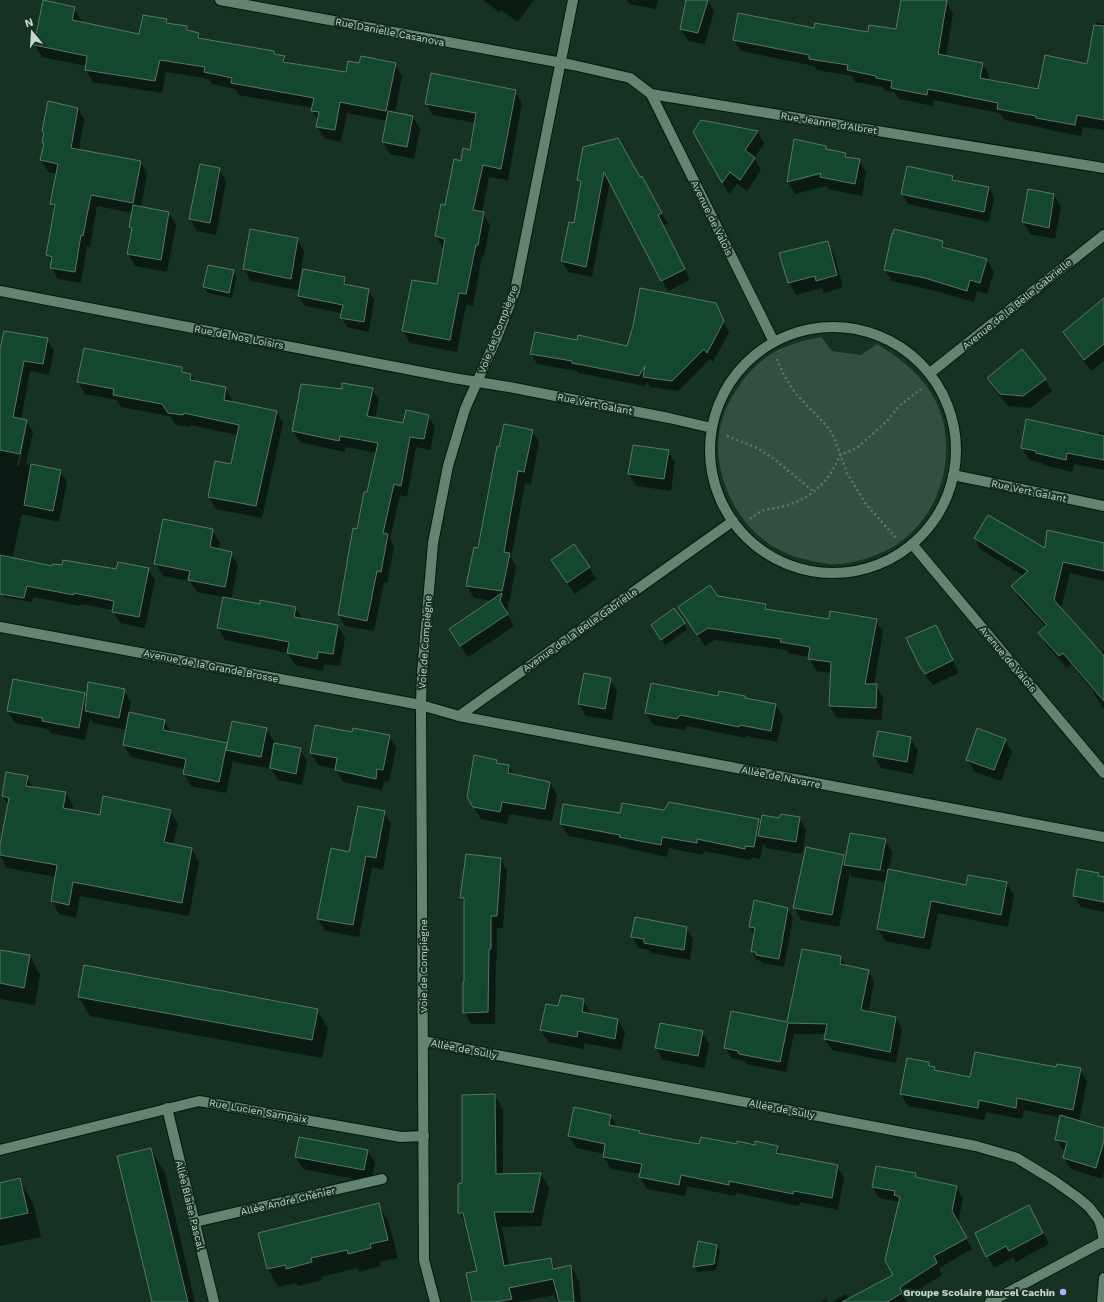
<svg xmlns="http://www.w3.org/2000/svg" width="1104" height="1302" viewBox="0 0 1104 1302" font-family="'Work Sans',sans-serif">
<rect width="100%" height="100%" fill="#163222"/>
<path fill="#334f3f" d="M821,337L832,351L861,355L877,344C920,370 949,402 946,455C944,493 924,529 891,548C874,557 856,563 837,564C828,565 817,562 808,560C763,551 731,515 721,471C714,441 720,414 737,389C747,373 758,362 774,352C789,344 805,340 821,337Z"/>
<g fill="#0007" fill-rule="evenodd">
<path d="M483,0H534L518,22L501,10L499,12Z"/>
<path d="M627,0H658L656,9L629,4Z"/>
<path d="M687,0H708L714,11L705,44L688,41L681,29Z"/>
<path d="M902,0H936L947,2L953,14L946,56L982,63L989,75L988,80L1039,90L1088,65L1096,22L1104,24V130L1083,127L1081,136L1044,129L1043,128L1004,120L1000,113L934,100L933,106L899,99L894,92L884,90L882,87L855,82L852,76L817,70L814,66L741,51L734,40L815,29L868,33L896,30Z"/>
<path d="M74,8L81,20L80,23L140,35L166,20L169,24L187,27L189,31L199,34L202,40L274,52L276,55L284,57L288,64L346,73L360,65L395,64L402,76L395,114L413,117L420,129L414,159L390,154L383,142L387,121L347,113L341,142L324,138L317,126L318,121L312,111L313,108L239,95L235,89L212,84L209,79L166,72L162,93L93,82L86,70L87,66L42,57L35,45Z"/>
<path d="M515,91L522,103L508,180L489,177L482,213H483L490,225L484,256H482L473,306L466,304L457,352L410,343L403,331L437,285L444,248H443L436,236L446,206L462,162L470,151L476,123L433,115L426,104Z"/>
<path d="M78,108L84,120L79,150L141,162L147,174L141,208L169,213L176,225L167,272L135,266L128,254L132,232L130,227L133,213L97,206L90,247L87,246L81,283L58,279L51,267L52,263L47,255L55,211L51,204L57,174L48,172L41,160L45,145L43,142L45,134L43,131Z"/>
<path d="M702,121L758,132L764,144L754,158L761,170L747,191L737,184L729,194L694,132Z"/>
<path d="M618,139L639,178L648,187L668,224L664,225L690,280L668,291L610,181L592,277L568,272L562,261L569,223L575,224L581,186L578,180Z"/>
<path d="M795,140L825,147L827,150L846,154L848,158L859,160L866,172L862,196L828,189L826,186L795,194L788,182ZM825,171L826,173L796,181V179Z"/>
<path d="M219,169L226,181L216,235L197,231L190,219Z"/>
<path d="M953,176L956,182L989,188L994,198L989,222L908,204L902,194Z"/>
<path d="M1054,195L1061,207L1055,239L1030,234L1023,222Z"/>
<path d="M251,230L297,239L304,251L298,290L251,281L244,269Z"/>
<path d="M827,242L834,254L843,287L824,293L822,288L796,295L789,283Z"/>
<path d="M942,242L947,249L987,260L994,272L987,294L977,291L974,302L932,290L892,281L885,270Z"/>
<path d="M233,271L236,277L232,298L208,293L204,287Z"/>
<path d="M344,278L349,286L368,290L374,300L369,332L347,327L341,317L342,313L305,306L299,296Z"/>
<path d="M715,304L729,332L713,362L710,359L678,391L650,387L647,382L645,386L579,373L577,371L537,364L531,354L577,341L628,347Z"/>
<path d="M1104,312V361L1091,371L1071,344L1064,332Z"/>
<path d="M47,339L54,350L49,375L30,371L21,420L26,421L33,432L26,464L60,471L67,482L59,522L22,514L12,559L52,567L117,571L148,569L155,580L145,628L120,623L113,610L81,604L80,606L33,597L32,602L4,597L0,589V355ZM24,429H26L19,466H17Z"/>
<path d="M182,368L185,373L191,374L195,382L226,388L232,400V403L276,411L283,423L262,518L216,509L209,497L216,462L232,465L238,435L190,425V427L176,425L170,416L121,407L117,400L85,394L78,382Z"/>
<path d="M988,378L1045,379L1052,391L1030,408L1008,406L995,390Z"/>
<path d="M372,389L379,400L375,419L404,424L428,415L435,427L430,450L416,447L407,497L400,495L390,539L394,547L387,583L384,582L374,631L345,626L339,615L358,530L368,493L377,453L346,447L345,452L300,442L293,431L342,390Z"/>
<path d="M532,430L539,442L531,484L525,483L511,558L516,566L509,603L506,602L508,606L507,613L514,626L468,657L457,641L492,601L474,598L467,586L475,548L479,549L500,448Z"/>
<path d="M1099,432L1104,433V470L1074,464L1072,472L1044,465L1043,463L1029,460L1022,447L1099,436Z"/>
<path d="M668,451L675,463L671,491L636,486L629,474Z"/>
<path d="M212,530L220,543L218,550L231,553L238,565L231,599L260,605L296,608L302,619L338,626L345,638L340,666L324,664L323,671L295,665L288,653L225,640L218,628L224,597L197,592L190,581L163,576L156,564Z"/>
<path d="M975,538L1045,550L1104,543V581L1070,573L1061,609L1101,653L1104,650V709L1094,694L1095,693L1071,664L1067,668L1046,645L1039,633L1046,627L1019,598L1013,587L1024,576L981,550Z"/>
<path d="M589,567L596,579L575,594L559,572Z"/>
<path d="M717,596L765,605L768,611L830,621L876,620L883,632L874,685H876L883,697L882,720L837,718L830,706L832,673L816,671L809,657L788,653L787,650L715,640L705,646L679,607Z"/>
<path d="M684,624L687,630L665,645L656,631Z"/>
<path d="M935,626L959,673L933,685L928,679L921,667Z"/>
<path d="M610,679L617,691L612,720L586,716L579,703Z"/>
<path d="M14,680L85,694L87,698L124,690L131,702L129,713L164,721L172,733L226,744L227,746L266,729L274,741L268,768L234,762L233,760L226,793L191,786L184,774L185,769L131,757L124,745L127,730L93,723L90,717L85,740L50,733L48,729L15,723L8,711Z"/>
<path d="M719,697H744L746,699L776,705L783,717L777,742L746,736V738L687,726L684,730L653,725L646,713Z"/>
<path d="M353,733L389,736L396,748L389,782L384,781L382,790L343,782L336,769L318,765L311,753Z"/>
<path d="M910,738L918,750L913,774L881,768L874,756Z"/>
<path d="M1005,740L1012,752L1001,781L975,772L968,760Z"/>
<path d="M275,744L300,749L307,761L302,785L278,780L271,768Z"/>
<path d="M496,760L499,764L509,766L514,776L550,783L557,795L552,821L509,814L507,824L481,819L468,797Z"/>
<path d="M7,773L27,777L33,788L66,792L73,806L72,810L101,816L170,810L178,824L173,845L191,848L199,862L189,916L80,896L76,918L59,914L52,901L56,877L7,868L0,856V850L8,806L3,796Z"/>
<path d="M664,811L758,820L761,825L780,819L799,818L806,830L802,854L766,848L763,843L760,859L751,857V860L704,851L703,855L669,848L667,857L627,848L626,847L568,836L561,824L621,814Z"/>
<path d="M384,812L391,824L383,870L372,867L359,937L325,931L318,919Z"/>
<path d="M885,840L892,852L889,870L967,887L1007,883L1014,896L1008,927L938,913L930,950L885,941L878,929L887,882L852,877L850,872L839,927L801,920L794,907L844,856L846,860ZM853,865L885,870V872L853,867Z"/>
<path d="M501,859L507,871L503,928H497V960H496L495,1024H471L464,1012L465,904L461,898Z"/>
<path d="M1098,874L1100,877L1104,878V912L1081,907L1074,895Z"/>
<path d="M788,909L793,918L784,967L763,963L761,961L757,960L752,952L754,935L750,927Z"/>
<path d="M686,928L693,939L690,960L651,953L649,950L639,948L632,937Z"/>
<path d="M0,951L30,956L40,975L35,1005L0,999Z"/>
<path d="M841,957L846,966L868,971L874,982L868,1013L896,1018L902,1029L896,1063L832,1050L825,1039L826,1034H794L786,1072L746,1064L745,1061L731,1058L725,1047L788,1023Z"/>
<path d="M79,997L317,1010L328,1028L322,1058L90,1016Z"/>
<path d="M583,1000L590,1013V1015L618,1020L625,1032L621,1050L584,1043V1049L548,1042L541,1030L559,1007Z"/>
<path d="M702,1032L709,1044L705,1068L663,1060L656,1047Z"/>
<path d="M928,1063L930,1067L934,1068L936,1072L971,1079L1057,1069H1080L1087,1081L1079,1122L1104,1129V1172L1102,1179L1071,1169L1064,1158L1066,1151L1063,1150L1056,1139L1060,1117L1024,1110L1022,1119L986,1112L984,1120L908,1106L901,1094Z"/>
<path d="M495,1095L503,1110V1175L541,1174L549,1188L541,1226L502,1227L509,1266L551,1259L556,1269L571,1266L579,1281L581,1302H557L554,1295L518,1302H473L478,1272L467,1225L459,1212L463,1184Z"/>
<path d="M575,1108L611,1116L617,1127L639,1132L641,1134L700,1146L738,1145L777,1147L782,1155L837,1166L844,1178L838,1210L800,1202L799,1206L736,1193L735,1196L687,1186L685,1196L647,1189L640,1177L641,1174L611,1169L604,1157L605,1154L576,1148L569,1136Z"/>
<path d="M151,1149L165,1173L195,1302H153Z"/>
<path d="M368,1151L375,1163L371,1182L303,1169L296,1157Z"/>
<path d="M915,1174L918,1179L956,1187L963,1198L958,1223L972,1249L939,1268L942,1275L905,1298L907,1302H832L846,1294L849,1299L894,1275L900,1203L899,1202L879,1198L873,1187Z"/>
<path d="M19,1179L33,1203L41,1237L0,1246V1184Z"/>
<path d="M379,1205L389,1223L398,1258L380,1262L381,1266L359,1272L357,1268L321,1277L322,1280L298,1286L296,1283L278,1287L268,1269Z"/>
<path d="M1035,1218L1049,1244L1016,1262L1014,1257L994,1268L976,1233Z"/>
<path d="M717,1246L720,1251L716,1270L698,1272L694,1267Z"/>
<path d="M826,1299L828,1302H820Z"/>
</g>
<g fill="#14482e" stroke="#597765">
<path d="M43,0L75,7L72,20L139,34L143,15L167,19L166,23L187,26V30L199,33L198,38L274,51V54L285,56L283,62L346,72L348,61L359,63L361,56L396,63L386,111L340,102L335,130L316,127L319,112L311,111L314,98L231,83L232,78L204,72L205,67L160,60L155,81L85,70L87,56L34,45Z"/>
<path d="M686,0H708L698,33L680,29Z"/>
<path d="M901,0H947L938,54L983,63L980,78L1038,89L1045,55L1087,64L1094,25L1104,26V120L1077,115L1075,125L1036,118V116L997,109L998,103L928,89L927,95L891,88L892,81L876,78V76L847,70L848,65L809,59V55L733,40L738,13L814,28L815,23L868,32L869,25L896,29Z"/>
<path d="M431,73L516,90L501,169L483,165L473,210L484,212L478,245H476L466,294L459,293L450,340L402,331L412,280L437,284L445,239L435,236L441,204L445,205L454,159L461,161L463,148L470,150L476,113L425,104Z"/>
<path d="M48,101L78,108L71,148L141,161L133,203L91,195L83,236L81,235L75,272L50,268L52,257L46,255L55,205L50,204L58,164L40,160L44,143H42L44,132L42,131Z"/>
<path d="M388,111L413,116L407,147L382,142Z"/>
<path d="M701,120L758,131L745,150L755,158L740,180L730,172L722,183L693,132Z"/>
<path d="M618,138L640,177L642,176L662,213L658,215L685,269L661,281L604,172L586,267L561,261L569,222L574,223L581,181L577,180L583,147Z"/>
<path d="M794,139L826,146V149L846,153L845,157L860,159L855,184L820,177L821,173L787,182Z"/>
<path d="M200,164L220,168L210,223L189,219Z"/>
<path d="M907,166L953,176L952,180L989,187L984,212L901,194Z"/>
<path d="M1028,189L1054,194L1049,228L1022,222Z"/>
<path d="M133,205L169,212L161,260L127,254L132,228L129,227Z"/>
<path d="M250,229L298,238L291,279L243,269Z"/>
<path d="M894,229L943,241L942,247L987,259L980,283L970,280L967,291L925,278L884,270L892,233L893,234Z"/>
<path d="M828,241L837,275L816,281L815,276L788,283L779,253Z"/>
<path d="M208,265L234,270L229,293L203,287Z"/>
<path d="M303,269L345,277L344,284L369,289L364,322L340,318L343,305L298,296Z"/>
<path d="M640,288L716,303L724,321L707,353L704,349L672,381L643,377L645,366L639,376L572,363V361L530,354L535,332L577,340L578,335L627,346L633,326Z"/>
<path d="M1104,298V344L1084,360L1063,332Z"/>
<path d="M4,331L48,338L43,364L24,361L13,417L27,420L20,454L0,450V349Z"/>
<path d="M84,348L182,367V372L191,374L190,380L226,387L224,400L277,411L256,506L208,497L215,461L231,464L239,425L184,413L183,415L168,413L162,404L113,395L114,389L77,382Z"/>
<path d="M1022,349L1046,379L1023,396L1000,394L987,378Z"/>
<path d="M342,383L373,388L367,416L403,423L406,410L429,415L424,439L410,437L401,486L394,484L383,533L388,534L381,572L377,571L367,621L338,615L353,528L357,529L364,492H367L378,443L340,436L339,441L292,431L301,384L342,389Z"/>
<path d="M1026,419L1104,436V460L1067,453L1066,460L1036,453V451L1021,448Z"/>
<path d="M504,424L533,430L524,472L518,471L504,552L510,553L502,591L466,586L474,547L478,548L497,446L499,447Z"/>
<path d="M633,445L669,450L664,479L628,474Z"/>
<path d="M31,464L61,470L53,511L24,505Z"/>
<path d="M988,515L1045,548L1047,530L1104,543V571L1063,562L1054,600L1104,656V701L1063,653L1059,656L1038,633L1047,625L1011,586L1028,571L974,538Z"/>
<path d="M163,519L213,529L210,547L232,552L225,587L188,580L190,571L154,564Z"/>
<path d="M574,544L590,567L567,583L551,560Z"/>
<path d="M0,555L52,566V564L62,565L63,560L116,569L118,562L149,568L139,617L112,612L114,601L74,593V595L27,586L24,598L0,594Z"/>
<path d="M710,585L718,596L766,604L765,609L829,619L830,611L877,619L865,684H877L876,708L829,706L831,662L808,659L810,647L780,642L781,639L708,628L697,635L678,607Z"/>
<path d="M502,593L500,601L508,614L460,646L449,629Z"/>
<path d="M223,597L260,604V600L296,607L294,617L338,625L333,654L318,652L317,659L287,653L289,642L217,628Z"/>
<path d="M674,608L685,623L661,640L651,625Z"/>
<path d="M936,625L953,660L925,674L920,667L906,638Z"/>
<path d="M584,673L611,678L605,709L578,704Z"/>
<path d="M13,679L85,693L79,728L42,721L43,718L7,711Z"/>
<path d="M88,682L125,689L119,718L85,711Z"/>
<path d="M651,683L718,696L719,691L745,696V698L776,704L771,731L740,725L739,727L680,715L677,719L645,713Z"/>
<path d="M129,712L165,720L163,730L227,743L219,782L183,774L186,759L123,745Z"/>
<path d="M232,721L267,728L261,757L226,750Z"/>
<path d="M315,725L352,732L353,728L390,735L383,770L377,769L376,779L335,770L337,758L310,753Z"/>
<path d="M977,728L1006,739L994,770L966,760Z"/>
<path d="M878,731L911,737L907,762L873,756Z"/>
<path d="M274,743L301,748L296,774L270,768Z"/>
<path d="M474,755L497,760L496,763L509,765L508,773L550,782L545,809L502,802L500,812L473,807L467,797Z"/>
<path d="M6,772L28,776L26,786L66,792L63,808L100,815L103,796L171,810L164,842L192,848L182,903L73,882L69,905L51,901L57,865L0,855V845L9,798L2,796Z"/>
<path d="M669,802L759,819L754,847L745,846V849L697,839V843L662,837L661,845L619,837L620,835L560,824L563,804L620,813L622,803L664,810Z"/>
<path d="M358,806L385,811L376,858L366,856L353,925L317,919L331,848L349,852Z"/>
<path d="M781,814L800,817L796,842L758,836L762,815L779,818Z"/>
<path d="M850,833L886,839L880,870L844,865Z"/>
<path d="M806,847L844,855L832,915L793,908Z"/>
<path d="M466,854L501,858L497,916H491V949H489L488,1012L463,1013V982H464V898H460Z"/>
<path d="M888,869L966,885L968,875L1007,882L1001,915L931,901L924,938L877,929Z"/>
<path d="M1077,869L1099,873L1098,876L1104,877V902L1073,896Z"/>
<path d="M754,900L788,908L779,959L756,955V952H751L755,928L749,927Z"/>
<path d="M635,917L687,927L684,950L644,943V939L631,937Z"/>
<path d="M802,949L841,956L840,964L869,970L861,1010L896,1017L890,1052L824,1039L827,1024L788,1023L780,1062L739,1054L738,1051L724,1048L731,1011L787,1022Z"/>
<path d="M0,950L30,955L24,988L0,983Z"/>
<path d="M84,965L318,1009L312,1040L78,997Z"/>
<path d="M561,995L584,999L582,1012L618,1019L615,1039L578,1031L577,1037L540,1030L546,1004L558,1006Z"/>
<path d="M660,1023L703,1031L698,1056L655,1048Z"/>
<path d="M975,1052L1056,1067L1057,1064L1081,1068L1073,1110L1017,1098L1016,1108L979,1100L978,1108L900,1094L907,1058L929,1062V1066L935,1067L934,1070L970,1077Z"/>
<path d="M495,1094L496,1174L541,1173L533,1212H494L504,1266L551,1258L553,1269L571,1265L574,1302H559L553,1279L509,1288L512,1299L495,1302H472L466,1273L477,1271L463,1213H458V1184L462,1183V1095Z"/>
<path d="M574,1107L611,1115L609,1125L640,1131L639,1133L699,1144L701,1137L737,1144V1141L755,1145V1141L778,1146L776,1153L838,1165L832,1198L794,1191L793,1194L729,1181V1185L681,1175L679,1185L639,1177L642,1164L603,1157L605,1144L568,1136Z"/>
<path d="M1060,1115L1104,1128V1141L1096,1168L1063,1158L1067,1142L1055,1140Z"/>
<path d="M299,1137L368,1150L364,1170L295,1157Z"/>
<path d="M151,1148L188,1302H152L117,1156Z"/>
<path d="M876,1166L916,1173L915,1177L957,1186L952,1211L967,1238L934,1256L937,1263L900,1287L902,1293L887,1302H842L893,1275L885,1260L900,1197L894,1195L895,1191L872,1187Z"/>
<path d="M20,1178L28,1213L0,1219V1183Z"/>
<path d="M379,1203L388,1240L370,1244L371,1248L348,1254L347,1250L311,1258L312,1262L286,1269V1265L267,1269L258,1233Z"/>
<path d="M1029,1205L1043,1233L1009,1251L1006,1246L986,1257L975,1233Z"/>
<path d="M698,1241L717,1245L714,1264L693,1267Z"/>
</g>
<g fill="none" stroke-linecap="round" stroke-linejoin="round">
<g stroke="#00190b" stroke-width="12">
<g id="street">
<path d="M220,0L573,65L630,78L651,94L1104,168"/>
<path d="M651,94L774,342"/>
<path d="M0,291L453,378L509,387L669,418L712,428"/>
<circle cx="833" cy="450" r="123"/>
<path d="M930,373L1104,235"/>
<path d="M953,475L1104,506"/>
<path d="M912,544L1104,773"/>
<path d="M0,627L421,705L459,716L733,521"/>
<path d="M459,716L1104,837"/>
<path d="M423,1041L976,1146L1017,1158L1053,1180L1077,1197L1089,1207L1099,1220L1102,1230L1104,1243"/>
<path d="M167,1108L214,1302"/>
<path d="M0,1150L199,1101L401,1137L424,1136"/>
<path d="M195,1222L382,1179"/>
<path d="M435,1302L424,1260L421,705L422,673L433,543L448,466L465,409L497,337L515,291L573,0"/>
<path d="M990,1302L1104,1241"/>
<path d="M1102,1302L1104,1278"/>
</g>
</g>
<g stroke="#5e7668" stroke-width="2.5" stroke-dasharray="2 3" stroke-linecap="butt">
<path d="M777,359L784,375L795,393L827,426L834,437L847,473L866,504L896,538"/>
<path d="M727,436L757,448L774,459L813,491"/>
<path d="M750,519C756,515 761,510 769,509C774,508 779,508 784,506C812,499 830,480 840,455L857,448L887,421L899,406L921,389"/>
</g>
<use href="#street" stroke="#658371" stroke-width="10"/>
</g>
<circle fill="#acaffb" stroke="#163222" stroke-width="1.5" cx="1063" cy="1292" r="4"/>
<g text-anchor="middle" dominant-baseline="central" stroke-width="4" stroke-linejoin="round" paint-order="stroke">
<g font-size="10" fill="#c7d7cd" stroke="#163222">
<text transform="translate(390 32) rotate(11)">Rue Danielle Casanova</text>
<text transform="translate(829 123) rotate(9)">Rue Jeanne d'Albret</text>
<text transform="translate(712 218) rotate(64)">Avenue de Valois</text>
<text transform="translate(1017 304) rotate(-39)">Avenue de la Belle Gabrielle</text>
<text transform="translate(498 329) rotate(-69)">Voie de Compiègne</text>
<text transform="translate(239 337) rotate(11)">Rue de Nos Loisirs</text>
<text transform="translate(595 404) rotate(11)">Rue Vert Galant</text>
<text transform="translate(1029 491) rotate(12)">Rue Vert Galant</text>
<text transform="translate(580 630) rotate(-35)">Avenue de la Belle Gabrielle</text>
<text transform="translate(425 642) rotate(-86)">Voie de Compiègne</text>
<text transform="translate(1008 659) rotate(50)">Avenue de Valois</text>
<text transform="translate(211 666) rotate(11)">Avenue de la Grande Brosse</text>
<text transform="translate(781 777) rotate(11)">Allée de Navarre</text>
<text transform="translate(423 966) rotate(-90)">Voie de Compiègne</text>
<text transform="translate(464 1049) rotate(11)">Allée de Sully</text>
<text transform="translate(782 1109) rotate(11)">Allée de Sully</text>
<text transform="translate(258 1111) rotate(10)">Rue Lucien Sampaix</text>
<text transform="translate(288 1201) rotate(-13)">Allée André Chénier</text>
<text transform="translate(190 1205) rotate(76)">Allée Blaise Pascal</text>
</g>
<g font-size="10" font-weight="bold" fill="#c7d7cd" stroke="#163222" text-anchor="end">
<text x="1055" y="1292">Groupe Scolaire Marcel Cachin</text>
</g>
</g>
<g transform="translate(32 32) rotate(342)" stroke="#163222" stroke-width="3" paint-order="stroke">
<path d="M0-3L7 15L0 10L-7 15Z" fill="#c7d7cd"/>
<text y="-6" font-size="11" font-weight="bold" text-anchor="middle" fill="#c7d7cd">N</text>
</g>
</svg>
